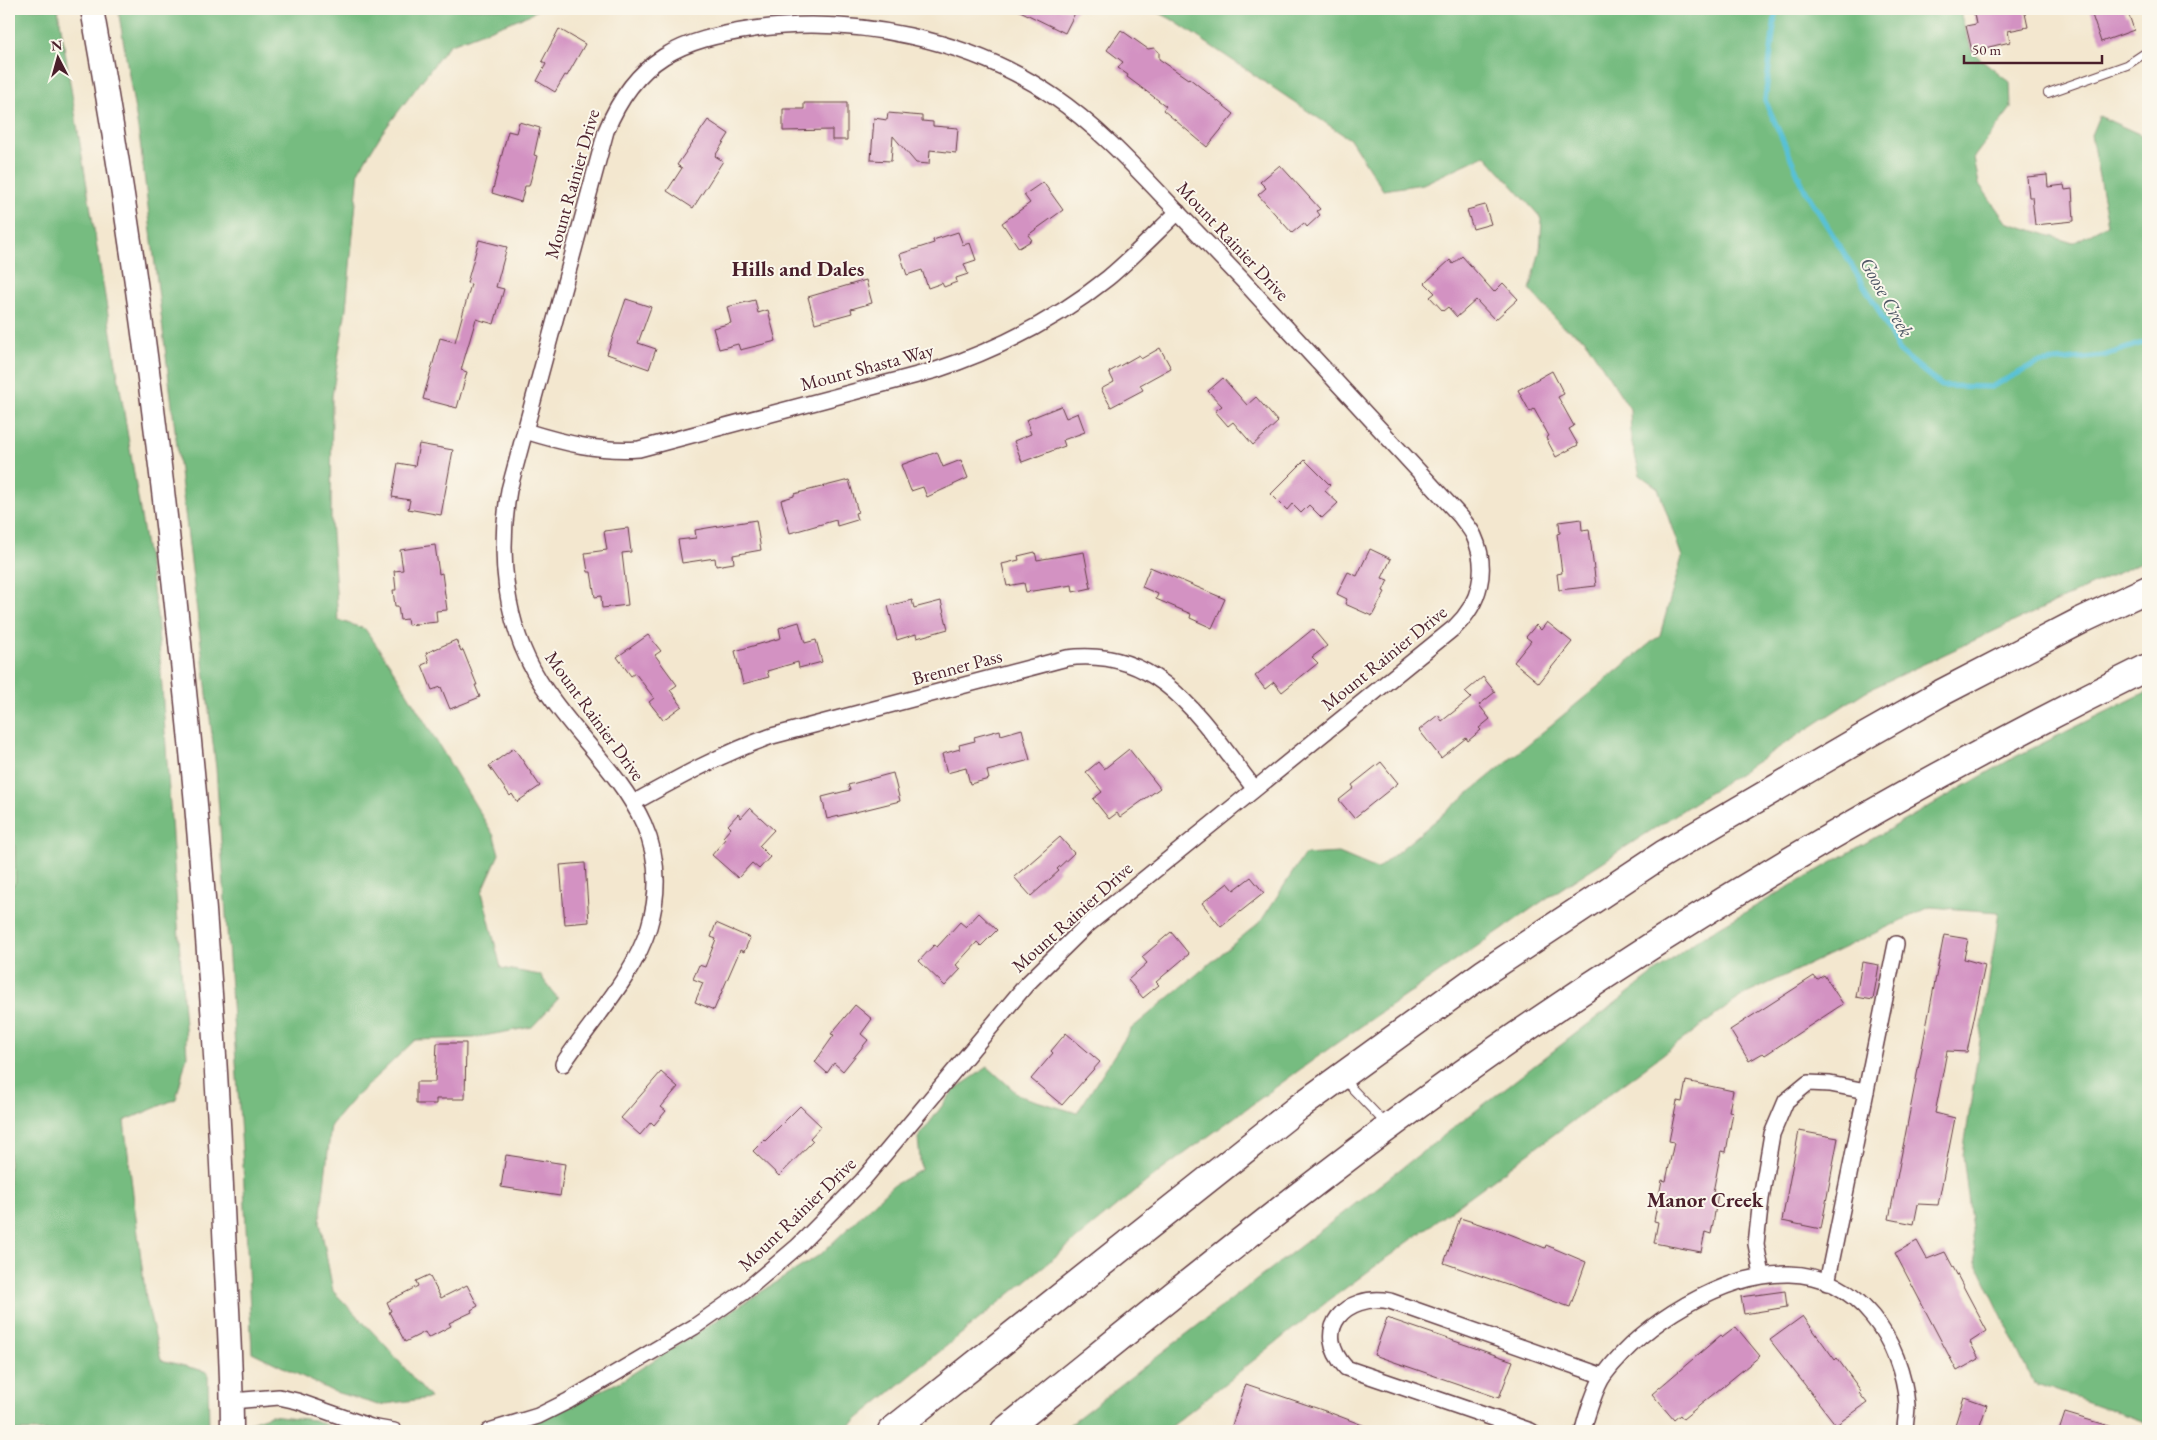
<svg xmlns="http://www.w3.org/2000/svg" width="2157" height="1440" viewBox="0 0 2157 1440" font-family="'EB Garamond',serif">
<rect width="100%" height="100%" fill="#fbf7ec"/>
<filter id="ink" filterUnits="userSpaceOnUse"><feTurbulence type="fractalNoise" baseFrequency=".02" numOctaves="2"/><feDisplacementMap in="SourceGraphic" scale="10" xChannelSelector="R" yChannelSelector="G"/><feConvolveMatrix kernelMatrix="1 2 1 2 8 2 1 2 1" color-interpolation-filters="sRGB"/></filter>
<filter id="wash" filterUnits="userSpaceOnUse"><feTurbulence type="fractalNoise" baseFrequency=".0096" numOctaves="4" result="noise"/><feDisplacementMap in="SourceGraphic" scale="20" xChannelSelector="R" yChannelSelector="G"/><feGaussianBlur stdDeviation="1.12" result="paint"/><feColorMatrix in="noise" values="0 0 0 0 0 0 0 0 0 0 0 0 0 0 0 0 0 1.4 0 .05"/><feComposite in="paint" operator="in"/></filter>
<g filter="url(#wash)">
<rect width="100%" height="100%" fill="#f3e7cf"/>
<path fill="#93dc97" stroke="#6e7e61" d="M9,835L15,847L16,882L9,890Z"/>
<g fill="#76bc80" stroke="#606e56">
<path d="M9,9H58L157,614L187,1056L176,1099L124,1121L146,1299L161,1360L208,1372L209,1431H9V890L16,882L15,847L9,834Z"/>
<path d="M118,9H538L531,14L449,45L382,133L359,170L346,309L332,396L331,520L338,620L365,629L389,663L494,836L499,854L482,892L501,968L540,975L558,999L532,1027L473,1038L415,1040L354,1098L331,1125L320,1222L333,1291L386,1346L430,1398L378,1405L332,1391L252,1352L243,1165L216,768L140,141Z"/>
<path d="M1152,9H1959L1972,52L2010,82L2011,108L1974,157L1979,184L2006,222L2073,243L2108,224L2091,135L2099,116L2148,138V559L1866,691L1550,896L1331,1047L1151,1178L843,1431H515L621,1381L821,1254L892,1186L921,1170L918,1138L954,1090L988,1067L1020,1096L1077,1113L1131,1029L1261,921L1304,855L1339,853L1377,869L1660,635L1682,557L1658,488L1640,475L1631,439L1630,409L1584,338L1562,326L1530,290L1540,250L1542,219L1485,155L1423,184L1383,190L1351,140L1171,19Z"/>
<path d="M2148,691V1423L2034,1383L1976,1262L1963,1155L1999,912L1930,907L1742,996L1328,1301L1165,1431H1061L1697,940L2013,758Z"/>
<path d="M271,1415L314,1420L340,1431H250V1422Z"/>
</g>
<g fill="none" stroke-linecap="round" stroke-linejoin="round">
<path stroke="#59c1d5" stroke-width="5.5" d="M1776,9L1765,100L1805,190L1876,305L1899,351L1942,386L1991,387L2038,363L2103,356L2148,341"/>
</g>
<g id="blocks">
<g fill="#d392c2">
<path d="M1016,9H1077L1065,33Z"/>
<path d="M1973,9H2024L2028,27L2008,31L2010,42L1972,51L1966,26L1976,24Z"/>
<path d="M2090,9H2123L2126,16L2129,15L2134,30L2101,42Z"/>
<path d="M559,29L585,44L567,76L565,75L555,92L537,81L546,64L542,61Z"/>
<path d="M1121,30L1148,49L1154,48L1159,52V59L1188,79L1189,78L1234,114L1207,147L1163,110L1166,106L1127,77L1128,75L1118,68L1123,62L1107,50Z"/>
<path d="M804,103H847V140H832V130L783,131V109H804Z"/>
<path d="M888,113L922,116V121L933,122V126L958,128L956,153L930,150L929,164L916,163L893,136L891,161L871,160L874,118L887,120Z"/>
<path d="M708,120L729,134L715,156L723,161L693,208L667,191L682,168L677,165Z"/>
<path d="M519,122L540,128L534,155L537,156L529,186H525L521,202L492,193L508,131L516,133Z"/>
<path d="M1280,165L1320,209L1317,211L1320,215L1307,227L1304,223L1292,233L1258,195L1266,188L1260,182Z"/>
<path d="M2047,175L2048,187L2064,185L2065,190L2072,189L2074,221L2035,225L2032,197H2029L2027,177Z"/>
<path d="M1043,182L1063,210L1028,235L1032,240L1019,248L1002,223L1030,203L1024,195Z"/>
<path d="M1485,205L1491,224L1473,229L1467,210Z"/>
<path d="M958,232L963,245L970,243L976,260L964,264L968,274L956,278L957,282L944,287L942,283L928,288L922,270L907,275L900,254L934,243L933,240Z"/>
<path d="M479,240L507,247L496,287L504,289L494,324L476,319L461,370L467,372L457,408L423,399L440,338L455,342L471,284L467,283Z"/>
<path d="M1462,256L1494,292L1503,283L1518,299L1495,320L1476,300L1457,317L1448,307L1443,311L1430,297L1435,293L1425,283L1450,260L1453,264Z"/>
<path d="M866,280L872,303L851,309L852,313L815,323L808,297Z"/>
<path d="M626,299L651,307L638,343L656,349L649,369L607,354Z"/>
<path d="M755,300L758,313L768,310L776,341L740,350L738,344L719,349L713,328L731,323L727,307Z"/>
<path d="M1160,348L1171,368L1140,385L1143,390L1111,407L1101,389L1114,382L1109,372L1139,355L1141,359Z"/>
<path d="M1552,371L1564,394L1558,397L1574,426L1569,429L1578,445L1556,457L1546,438L1549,436L1534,409L1530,412L1518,390Z"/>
<path d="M1223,378L1247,405L1256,397L1278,422L1253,445L1233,422L1228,426L1215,411L1222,406L1208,391Z"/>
<path d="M1061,406L1066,418L1078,413L1085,432L1063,440L1065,446L1022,462L1014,441L1031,434L1026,420Z"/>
<path d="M419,444L453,450L441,515L408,509L410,500L392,497L398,463L415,466Z"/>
<path d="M937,452L943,467L961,460L968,478L927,497L923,487L911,491L901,465Z"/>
<path d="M1305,460L1330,485L1325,491L1338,503L1322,518L1309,505L1301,513L1292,504L1287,510L1271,494Z"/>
<path d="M849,480L858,512L855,513L857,520L837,526L836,520L790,533L781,500L794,496V494Z"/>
<path d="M1581,519L1582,530L1589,529L1596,586L1559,590L1557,574L1562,573L1557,534L1560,533L1559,522Z"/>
<path d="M756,520L761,550L733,555L734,563L716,566L715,558L682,563L678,540L696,538L695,530Z"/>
<path d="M628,528L631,552L622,553L628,605L602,608L601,596L595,597L591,572H588L585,553L607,550L604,531Z"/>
<path d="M435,545L439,574L442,573L447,610L436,611L437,622L408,625L407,619L400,620L398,606H395L393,590H396L394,571L403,570L400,550Z"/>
<path d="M1370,549L1391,559L1382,578L1388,580L1383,591L1385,592L1372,616L1345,604L1347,599L1337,594L1348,572L1357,576Z"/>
<path d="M1035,552L1037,560L1084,552L1091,588L1073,592L1072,585L1026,592L1024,583L1007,586L1002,564L1019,560L1018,556Z"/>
<path d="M1150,567L1225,599L1212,628L1190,618L1191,614L1156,599L1158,594L1142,587Z"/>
<path d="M912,600L914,608L941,601L948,629L917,638L916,634L897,640L888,606Z"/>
<path d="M799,622L805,643L816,640L822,662L799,668L798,662L767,671L769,677L743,684L735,651L781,638L779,628Z"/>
<path d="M1547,622L1572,642L1539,683L1514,662L1531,641L1526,637L1536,625L1541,630Z"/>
<path d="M1313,629L1327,646L1312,657L1318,663L1282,692L1274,682L1265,689L1255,676Z"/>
<path d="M648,635L661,651L655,655L677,685L670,690L682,706L663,720L649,702L654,698L635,673L631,676L617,657Z"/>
<path d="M456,640L461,651L463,650L477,685H475L480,697L450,709L441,687L432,690L422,665L429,662L426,653Z"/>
<path d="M1483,677L1495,692L1479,705L1490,719L1479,728L1481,730L1468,741L1466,738L1441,758L1419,730L1438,715L1442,721L1471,698L1465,692Z"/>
<path d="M1022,729L1030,760L987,771L989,779L970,784L966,768L947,773L942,754L960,749L959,745L975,741L974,737L1000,730L1001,735Z"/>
<path d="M514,748L540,786L517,802L512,794L510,796L489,766Z"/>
<path d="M1129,749L1160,788L1120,817L1117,813L1109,819L1093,799L1102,792L1086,772L1098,762L1104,769Z"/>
<path d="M1381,762L1398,783L1354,818L1339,800L1354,788L1352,785Z"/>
<path d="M893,773L900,801L827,819L822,797L850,790L848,785Z"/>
<path d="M750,808L774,830L759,846L770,857L759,869L752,863L738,878L712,855L725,839L723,837L731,828L728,825L738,814L741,818Z"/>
<path d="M1060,837L1074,853L1057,869L1059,871L1031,896L1014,877Z"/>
<path d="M585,863L589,922L565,924L560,865Z"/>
<path d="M1251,877L1264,893L1221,927L1202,903L1228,883L1234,890Z"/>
<path d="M979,913L997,930L981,946L977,942L956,965L961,969L945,986L919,961L934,945L937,947L960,922L966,927Z"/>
<path d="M716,923L750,938L744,952L740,950L714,1010L695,1002L703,983L693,979L699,965L705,967L716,939L711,937Z"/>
<path d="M1171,932L1189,954L1156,982L1159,985L1143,998L1128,980L1147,963L1142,957Z"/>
<path d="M1944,935L1968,939L1964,959L1985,965L1967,1052L1947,1051L1939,1093L1935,1113L1955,1118L1938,1205L1918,1204L1914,1224L1889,1219Z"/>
<path d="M1862,962L1879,965L1873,1000L1856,997Z"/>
<path d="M1824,975L1843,1004L1765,1055L1763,1053L1749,1061L1730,1030L1814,976L1817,980Z"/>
<path d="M855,1005L872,1019L861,1034L868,1040L843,1071L834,1063L827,1073L815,1062L834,1035L831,1034Z"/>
<path d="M1066,1033L1100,1062L1062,1105L1031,1079L1053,1053L1051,1051Z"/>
<path d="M437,1043H466L465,1099H436V1104H416V1082H435Z"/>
<path d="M661,1072L678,1087L661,1107L666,1111L654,1125L651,1122L640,1135L621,1118Z"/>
<path d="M1686,1081L1733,1091L1729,1111L1733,1112L1726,1152L1721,1151L1713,1192L1718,1193L1714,1218L1711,1234L1705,1232L1701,1252L1654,1243L1658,1222L1654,1221L1662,1180L1666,1181L1674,1142L1669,1141L1677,1101L1682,1102Z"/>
<path d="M800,1106L821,1126L810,1138L813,1141L779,1176L753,1151L764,1140L765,1141Z"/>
<path d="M1799,1131L1838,1138L1821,1229L1782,1221Z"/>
<path d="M506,1155L565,1164L560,1196L501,1187Z"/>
<path d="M1460,1218L1502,1231L1545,1248L1546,1245L1586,1262L1570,1307L1444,1263Z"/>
<path d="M1917,1241L1927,1259L1945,1252L1987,1331L1970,1342L1979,1359L1957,1371L1895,1253Z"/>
<path d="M429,1275L441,1298L467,1285L478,1306L471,1310L472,1312L449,1323L451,1326L428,1338L425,1332L405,1342L389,1312L391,1311L387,1302L418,1286L416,1281Z"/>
<path d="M1785,1291L1787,1307L1744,1314L1741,1297Z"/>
<path d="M1803,1316L1835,1360L1837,1358L1861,1391L1859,1393L1867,1403L1836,1425L1770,1340Z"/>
<path d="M1387,1318L1513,1361L1499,1398L1374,1355Z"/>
<path d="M1736,1327L1760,1356L1683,1419L1680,1415L1674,1420L1652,1394L1721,1335L1723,1337Z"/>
<path d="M1246,1384L1331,1413L1373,1429V1431H1230Z"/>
<path d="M1964,1397L1987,1405L1978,1431H1953Z"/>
<path d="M2065,1413L2112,1427L2111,1431H2059Z"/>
</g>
</g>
</g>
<g filter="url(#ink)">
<use href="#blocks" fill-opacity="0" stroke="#633d44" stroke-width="1"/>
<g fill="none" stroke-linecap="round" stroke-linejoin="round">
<g stroke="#633d44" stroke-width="10">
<g id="service">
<path d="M2048,93L2127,65L2148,51"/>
<path d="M1344,1080L1386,1124"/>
</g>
</g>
<g stroke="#633d44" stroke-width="18">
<g id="minor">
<path d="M525,431C564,443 599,452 639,449L936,370C999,349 1056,320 1108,278C1132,258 1155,234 1178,212"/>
<path d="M633,803C678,778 723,753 772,736L1067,658C1162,646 1203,723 1254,788"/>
<path d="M1762,1275L1756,1244L1761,1199L1772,1134L1786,1101L1808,1083L1830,1084L1866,1091"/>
<path d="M1827,1283L1896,944"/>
<path d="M232,1401L279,1397L297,1401L371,1427L394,1431"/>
<path d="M489,1431L538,1416L568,1401L694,1327L744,1292L798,1246L862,1181L1026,985L1085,927L1455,627C1480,603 1489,569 1474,536C1471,529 1465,523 1461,517C1390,440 1319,364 1249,287C1223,259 1196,232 1170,204C1133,165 1097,126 1053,96C971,39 852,15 754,29C680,40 636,58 606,131L509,490C498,554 504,623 539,680C589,761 683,815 649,927C633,978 592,1020 563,1064"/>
<path d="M1531,1431L1346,1368C1311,1330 1345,1293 1390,1301L1603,1376"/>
<path d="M1583,1431C1586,1417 1596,1386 1604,1375C1643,1323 1723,1273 1789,1274C1858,1275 1902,1341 1907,1405C1907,1413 1905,1423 1905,1431"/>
</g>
</g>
<g stroke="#633d44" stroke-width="25">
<path id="primary" d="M92,9C139,268 170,530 195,793C209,945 219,1098 225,1252C228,1311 232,1371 232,1431"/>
</g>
<g stroke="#633d44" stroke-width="29">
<g id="motorway">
<path d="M891,1431L1299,1107L1485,972L1663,854L1865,736L1941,693L2082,620L2148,589"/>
<path d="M1004,1431C1171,1297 1337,1159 1514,1037C1716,898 1928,775 2148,667"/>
</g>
</g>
<use href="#service" stroke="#fff" stroke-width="8"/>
<use href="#minor" stroke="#fff" stroke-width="15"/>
<use href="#primary" stroke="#fff" stroke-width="22"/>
<use href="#motorway" stroke="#fff" stroke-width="26"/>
</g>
</g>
<g text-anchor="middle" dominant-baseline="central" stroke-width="4" stroke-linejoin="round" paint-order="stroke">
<g font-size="19" fill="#4a1f2b" stroke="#fbf7ec">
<text transform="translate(572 184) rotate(-74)">Mount Rainier Drive</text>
<text transform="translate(1233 241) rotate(47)">Mount Rainier Drive</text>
<text transform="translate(867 367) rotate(-15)">Mount Shasta Way</text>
<text transform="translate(1384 658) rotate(-39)">Mount Rainier Drive</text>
<text transform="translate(957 667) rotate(-15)">Brenner Pass</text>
<text transform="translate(595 716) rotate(54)">Mount Rainier Drive</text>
<text transform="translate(1072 917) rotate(-42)">Mount Rainier Drive</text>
<text transform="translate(797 1214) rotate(-44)">Mount Rainier Drive</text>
</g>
<g font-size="20" font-style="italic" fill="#4f5866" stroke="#fbf7ec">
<text transform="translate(1887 297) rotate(61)">Goose Creek</text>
</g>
<g font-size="21" font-weight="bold" fill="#4a1f2b" stroke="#fbf7ec">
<text x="798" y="268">Hills and Dales</text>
<text x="1705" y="1199">Manor Creek</text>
</g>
</g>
<rect width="2157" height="1440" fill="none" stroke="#fbf7ec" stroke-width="30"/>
<g transform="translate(58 58) rotate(354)" stroke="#fbf7ec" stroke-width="4" paint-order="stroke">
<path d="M0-4L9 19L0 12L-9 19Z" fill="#4a1f2b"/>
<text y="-8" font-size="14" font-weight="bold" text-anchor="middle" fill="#4a1f2b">N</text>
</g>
<path d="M1964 55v8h138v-8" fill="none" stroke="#4a1f2b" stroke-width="2.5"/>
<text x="1972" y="55" font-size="15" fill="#4a1f2b" stroke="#fbf7ec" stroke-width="4" paint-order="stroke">50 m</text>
</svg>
